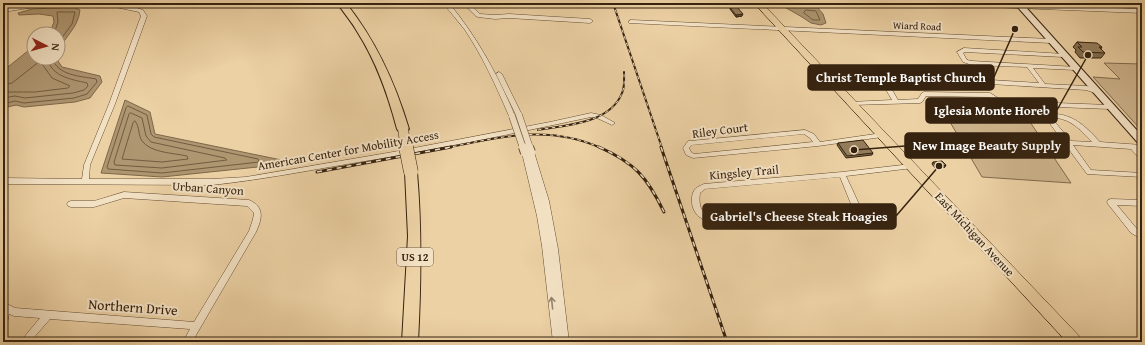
<svg xmlns="http://www.w3.org/2000/svg" width="1145" height="345" viewBox="0 0 1145 345" font-family="'Gentium Book Plus',serif">
<rect width="100%" height="100%" fill="#ecd1a4"/>
<filter id="stains"><feTurbulence type="fractalNoise" baseFrequency=".005" numOctaves="4"/><feColorMatrix values="0 0 0 0 .2 0 0 0 0 .09 0 0 0 0 .02 0 0 0 .5 -.17"/></filter>
<radialGradient id="worn" r=".72"><stop offset=".6" stop-color="#630" stop-opacity="0"/><stop offset="1" stop-color="#630" stop-opacity=".3"/></radialGradient>
<g fill="#cdb38b" stroke="#816a4d">
<path d="M1104,63L1142,64V131L1093,77L1120,79Z"/>
<path d="M943,110L1024,113L1071,183L982,177Z"/>
</g>
<g fill="#ae9671" stroke="#7e684a">
<path d="M784,4L817,7L823,14L826,23L821,25L811,23L802,17L781,5Z"/>
<path d="M74,7L80,10C78,29 64,36 58,53V34H49L54,22L53,16L39,14L19,15L18,13L32,9Z"/>
<path d="M34,46V58H56L62,67L100,76L102,82L90,98L75,102L24,107L16,105L3,108V71Z"/>
<path d="M125,100L150,112L155,134L296,163L162,177L101,173Z"/>
</g>
<g fill="none" stroke-linecap="round" stroke-linejoin="round">
<g stroke="#725c40" stroke-width="1">
<path d="M806,10L816,11L820,20H813L804,13Z"/>
<path d="M54,34L58,22L57,12H75L72,24L58,43"/>
<path d="M3,85L12,83L40,61L52,78L70,86L68,88L35,92H3"/>
<path d="M3,98L15,96L25,98L73,93L84,90L88,86L87,83C70,79 52,77 47,58"/>
<path d="M3,104L15,101L24,103L74,98L87,94L97,82L96,79C80,76 58,76 52,58"/>
<path d="M128,106L147,115L151,134L154,137L258,159L259,162L162,173L108,169L107,167L126,108Z"/>
<path d="M131,113L142,118L146,136L151,142L225,158L227,160L162,168L115,165L114,162L129,114Z"/>
<path d="M135,121C140,127 138,135 142,141C151,153 174,153 187,156L188,159L162,162L122,159L133,123Z"/>
</g>
<g stroke="#634e34" stroke-width="1">
<g id="street">
<path d="M38,3H51L48,5L3,12V8Z"/>
<path d="M113,3C120,3 124,6 130,6L132,3H138L134,7L143,10L147,16L115,104L90,165L89,179H212L246,177L393,152L550,122L591,113L601,115L615,123L612,125L597,118L591,117C512,134 432,150 353,163C306,171 259,180 212,185L3,184V178L82,179L84,165L109,104L141,16L139,12L120,8Z"/>
<path d="M443,3H449C477,37 498,75 515,116L514,117L512,118L509,116C496,86 483,57 465,30C458,21 450,12 443,3Z"/>
<path d="M463,3H469L480,14L495,15L509,14L590,19L593,21L590,23L509,18L495,19L478,17L476,16Z"/>
<path d="M936,3H977L1142,9V13L939,5Z"/>
<path d="M631,20L1051,39L1054,41L1051,43L629,23V21Z"/>
<path d="M964,48L1065,54V56L1063,57L965,52L963,53L967,60L972,61L1077,67L1078,68L1075,70L1033,68L1045,84L1087,86L1098,91L1095,93L1086,90L896,78L894,80L896,85L920,86L923,88L920,90L891,88L898,100L918,99L922,93L924,92L990,93L1003,101L1110,105L1113,107L1110,109L1002,105L989,97L926,96L922,102L920,103L852,105L849,103L850,102L892,100L885,88L861,87L836,89L833,87L836,85L861,83L890,85L888,80L892,75L894,74L1039,83L1027,67L972,65L963,62L957,52Z"/>
<path d="M499,72L502,74L522,115L521,116H517L516,115L496,74Z"/>
<path d="M1057,114C1076,116 1088,129 1100,142L1142,145V149H1139L1142,152V159H1140L1131,149L1073,145L1091,170L1142,173V177L1087,174L1048,121L1047,118L1048,117ZM1057,118C1072,120 1082,131 1092,142L1071,141L1054,121V119Z"/>
<path d="M805,130L814,134L820,142L882,133L885,135L882,137L818,146L693,158L686,155L683,148L688,141H690ZM804,134L810,138L813,142L694,154L691,152L689,148L692,145Z"/>
<path d="M529,150H531L534,152L549,201L558,249L569,342H553L542,246L537,216L522,153L523,151H525L528,152Z"/>
<path d="M911,164H913L914,166L913,168L846,176L859,204L856,212L853,213C833,216 812,215 792,217C768,219 688,241 692,197C693,189 697,187 704,184L842,172ZM840,177L851,204L850,208C832,211 813,209 795,211C772,213 727,225 707,215C699,211 699,200 700,193L705,189Z"/>
<path d="M124,192L249,200C265,207 262,219 256,232L192,342H183L190,329L50,319L30,342H20L40,318L14,316L9,314L6,328L3,329V302L15,308L194,322L249,231L253,219L254,213L247,206L124,198L94,207H71L68,206L67,204L68,202L71,201H94Z"/>
<path d="M1111,199L1142,200V206L1117,205L1137,229L1142,232V239L1131,233L1108,204L1107,202L1108,200Z"/>
</g>
</g>
<g stroke="#35220f" stroke-width="2">
<path id="secondary" d="M1014,3H1022L1142,136V145L1139,144Z"/>
</g>
<g stroke="#35220f" stroke-width="1">
<path id="primary" d="M754,3H762L1081,338L1083,342H1067Z"/>
</g>
<g stroke="#35220f" stroke-width="2">
<g id="highway">
<path d="M337,3H346C376,41 395,82 409,129L407,132H399L397,129C388,95 377,63 358,33C352,22 344,13 337,3Z"/>
<path d="M411,168L415,169L417,172C422,229 421,285 418,342H402L408,236L405,172L407,169Z"/>
</g>
</g>
<use href="#street" fill="#f3e1c4" fill-rule="evenodd"/>
<use href="#secondary" fill="#f3e1c4" fill-rule="evenodd"/>
<use href="#primary" fill="#ecd1a4" fill-rule="evenodd"/>
<use href="#highway" fill="#ecd1a4" fill-rule="evenodd"/>
<g stroke="#35220f" stroke-width="2">
<g id="rail-far1">
<path d="M613,3L662,148"/>
<path d="M538,130C565,125 610,124 622,93C625,87 624,79 624,72"/>
<path d="M446,148C500,137 548,124 601,148"/>
</g>
</g>
<g stroke="#35220f" stroke-width="3">
<g id="rail">
<path d="M599,147C635,163 647,177 664,212"/>
<path d="M661,147L727,342"/>
<path d="M317,172L451,147"/>
</g>
</g>
<use href="#rail-far1" stroke="#f3e1c4" stroke-width="1" stroke-dasharray="3.5" stroke-linecap="butt"/>
<use href="#rail" stroke="#f3e1c4" stroke-width="1.5" stroke-dasharray="5" stroke-linecap="butt"/>
<g stroke="#634e34" stroke-width="7" stroke-linecap="butt">
<g id="street-bridge-far1">
<path d="M519,115L530,148"/>
<path d="M512,116L523,148"/>
</g>
</g>
<g stroke="#634e34" stroke-width="10" stroke-linecap="butt">
<g id="street-bridge">
<path d="M523,147L525,153"/>
<path d="M529,147L531,152"/>
</g>
</g>
<g stroke="#35220f" stroke-width="11" stroke-linecap="butt">
<path id="highway-bridge-far1" d="M403,129L406,148"/>
</g>
<g stroke="#35220f" stroke-width="15" stroke-linecap="butt">
<path id="highway-bridge" d="M406,147L411,172"/>
</g>
<use href="#street-bridge-far1" stroke="#f3e1c4" stroke-width="6"/>
<use href="#street-bridge" stroke="#f3e1c4" stroke-width="8"/>
<use href="#highway-bridge-far1" stroke="#ecd1a4" stroke-width="10"/>
<use href="#highway-bridge" stroke="#ecd1a4" stroke-width="14"/>
</g>
<g fill="#7f6c4f" stroke="#35220f">
<path d="M730,8L742,16L736,17L730,9Z"/>
<path d="M1077,42L1102,47L1101,49L1105,53L1101,58H1080L1075,52L1076,50L1073,47Z"/>
<path d="M838,143L873,153L872,155L846,158L837,145Z"/>
<path d="M933,162L945,167L936,169L932,164Z"/>
</g>
<g fill="#685840" stroke="#35220f">
<path d="M743,14L742,16L736,17V15Z"/>
<path d="M946,165L945,167L936,169L937,167Z"/>
</g>
<g fill="#947d5c" stroke="#35220f">
<path d="M737,7L743,14L736,15L730,8Z"/>
<path d="M1077,42L1097,43L1102,47H1099L1105,53L1083,52L1078,47H1082Z"/>
<path d="M863,140L873,153L847,156L838,143Z"/>
<path d="M942,161L946,165L937,167L933,162Z"/>
</g>
<defs><path id="oneway-shaft" d="M-6 0H5M1.5-3L5.5 0L1.5 3" fill="none" stroke-width="1.6" stroke-linecap="round" stroke-linejoin="round"/></defs>
<use stroke="#94826a" href="#oneway-shaft" transform="translate(552 303) rotate(-96)"/>
<g text-anchor="middle" dominant-baseline="central" stroke-width="4" stroke-linejoin="round" paint-order="stroke">
<g font-size="10" fill="#35220f" stroke="#f3e1c4">
<text transform="translate(917 26) rotate(2)">Wiard Road</text>
</g>
<rect fill="#f3e1c4" stroke="#6e5b45" stroke-width="1" x="397" y="248" width="36" height="18" rx="3"/>
<g font-size="11" font-weight="bold" fill="#35220f">
<text x="415" y="257">US 12</text>
</g>
<g font-size="12" fill="#35220f" stroke="#f3e1c4">
<text transform="translate(720 130) rotate(-7)">Riley Court</text>
<text transform="translate(348 150) rotate(-10)">American Center for Mobility Access</text>
<text transform="translate(744 172) rotate(-5)">Kingsley Trail</text>
<text transform="translate(208 188) rotate(4)">Urban Canyon</text>
<text transform="translate(975 234) rotate(47)">East Michigan Avenue</text>
</g>
<g font-size="14" fill="#35220f" stroke="#f3e1c4">
<text transform="translate(133 307) rotate(4)">Northern Drive</text>
</g>
</g>
<path fill="none" stroke="#35220f" stroke-width="1.5" d="M1015 29L994 77M1088 55L1057 110M854 150L905 146M939 166L896 216"/>
<g fill="#35220f" stroke="#f3e1c4" stroke-width="1.5">
<circle cx="1015" cy="29" r="4"/>
<circle cx="1088" cy="55" r="4"/>
<circle cx="854" cy="150" r="4"/>
<circle cx="939" cy="166" r="4"/>
</g>
<g fill="#35220f" stroke="#35220f" stroke-width="1.5">
<rect x="808" y="65" width="186" height="25" rx="4"/>
<rect x="926" y="98" width="131" height="25" rx="4"/>
<rect x="905" y="133" width="164" height="25" rx="4"/>
<rect x="703" y="204" width="193" height="25" rx="4"/>
</g>
<g font-size="13" text-anchor="middle" font-weight="bold" fill="#fff">
<text x="901" y="82">Christ Temple Baptist Church</text>
<text x="992" y="115">Iglesia Monte Horeb</text>
<text x="987" y="150">New Image Beauty Supply</text>
<text x="799" y="221">Gabriel's Cheese Steak Hoagies</text>
</g>
<rect width="1145" height="345" fill="none" stroke="#ecd1a4" stroke-width="16"/>
<rect x="4" y="4" width="1137" height="337" fill="none" stroke="#35220f" stroke-width="2"/>
<rect x="8" y="8" width="1129" height="329" fill="none" stroke="#35220f"/>
<g transform="translate(46 46) rotate(96)"><circle r="19" fill="#f3e1c4" stroke="#a7957c"/>
<path d="M0-3L7 15L0 10L-7 15Z" fill="#8f2418"/>
<text y="-6" font-size="11" font-weight="bold" text-anchor="middle" fill="#35220f">N</text>
</g>
<rect width="100%" height="100%" filter="url(#stains)"/>
<rect width="100%" height="100%" fill="url(#worn)"/>
</svg>
